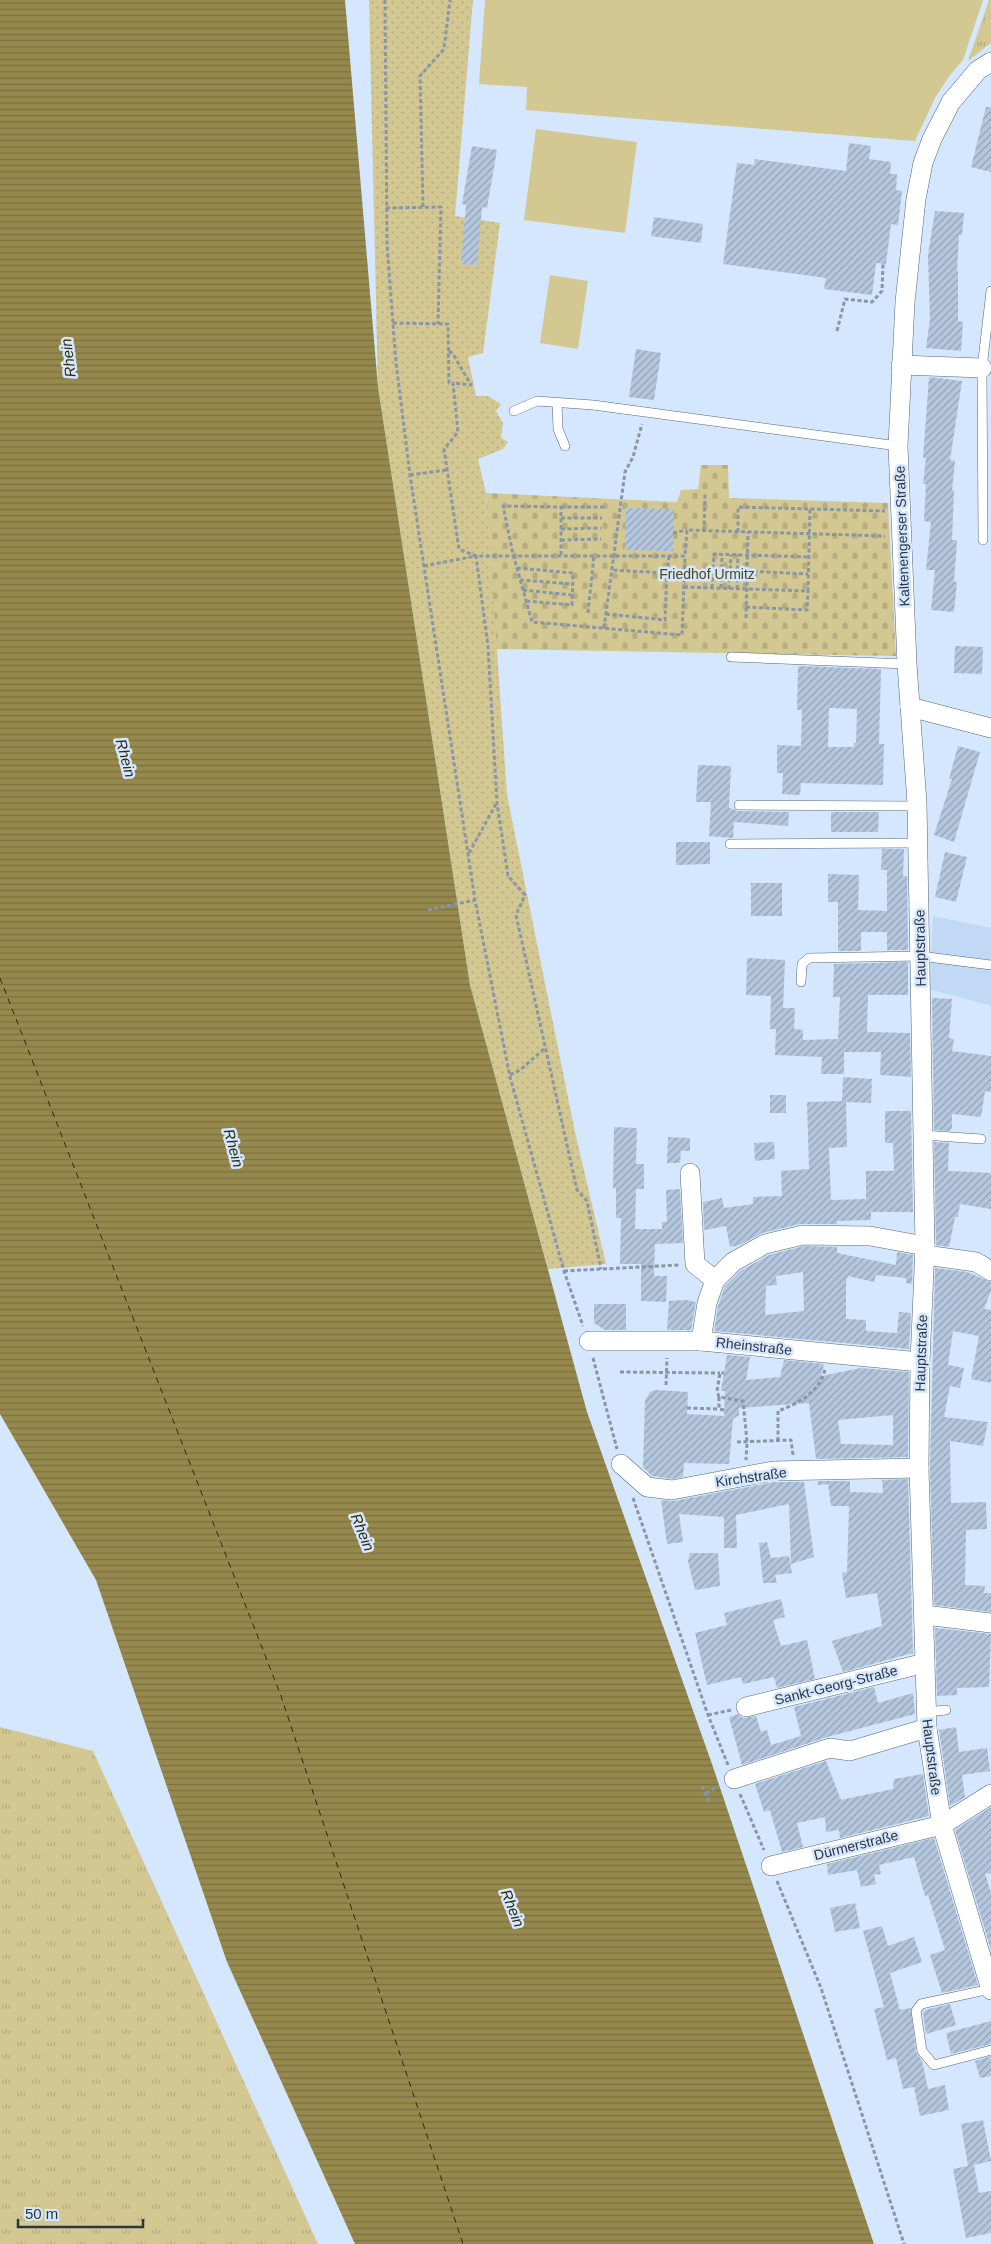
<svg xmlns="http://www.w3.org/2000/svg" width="991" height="2244" viewBox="0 0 991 2244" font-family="Helvetica,sans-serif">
<defs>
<pattern id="grass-tufts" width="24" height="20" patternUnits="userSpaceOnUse" patternTransform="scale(1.25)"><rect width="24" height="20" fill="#d3c892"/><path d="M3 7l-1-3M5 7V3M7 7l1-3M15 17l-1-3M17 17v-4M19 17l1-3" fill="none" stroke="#b5ac7f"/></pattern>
<pattern id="cemetery-stones" width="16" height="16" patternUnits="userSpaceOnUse" patternTransform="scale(1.25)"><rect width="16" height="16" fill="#d3c892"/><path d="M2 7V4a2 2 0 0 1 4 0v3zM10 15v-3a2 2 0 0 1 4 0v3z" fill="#b5ac7f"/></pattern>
<pattern id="park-dots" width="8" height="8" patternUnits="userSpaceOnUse" patternTransform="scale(1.25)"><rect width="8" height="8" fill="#d3c892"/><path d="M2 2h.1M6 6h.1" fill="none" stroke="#b5ac7f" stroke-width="1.8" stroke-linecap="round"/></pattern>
<pattern id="water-rules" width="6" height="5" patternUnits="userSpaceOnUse" patternTransform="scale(1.25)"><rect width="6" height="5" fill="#96894d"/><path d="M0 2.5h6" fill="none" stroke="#7b7141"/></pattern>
<pattern id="building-hatch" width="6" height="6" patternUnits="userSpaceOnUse" patternTransform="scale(1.25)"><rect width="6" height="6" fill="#b4c7de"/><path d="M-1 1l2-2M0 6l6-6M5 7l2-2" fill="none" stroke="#93a2b5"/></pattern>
</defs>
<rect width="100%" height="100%" fill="#d4e7ff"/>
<path fill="#c2d9f6" d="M933,916L991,928V1006L929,989Z"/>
<g fill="url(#grass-tufts)">
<path d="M989,0H991V43L968,61Z"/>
<path d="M0,1727L93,1751L318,2244H0Z"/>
</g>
<path fill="url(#cemetery-stones)" d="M701,465H728L729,498L888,503L896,656L496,649L486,493L677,502L681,490L698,489Z"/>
<path fill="url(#park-dots)" d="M369,0H473L455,216L500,223L483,353L468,357L476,396H488L501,404L496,411L503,423L501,438L508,442L503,449L478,459L486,493L507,795L575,1132L606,1264L548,1269L470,985L378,387Z"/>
<g fill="#d3c892">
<path d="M485,0H983L963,60L950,75L935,98L915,141L526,110L527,87L479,84Z"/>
<path d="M536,129L637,142L625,233L524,220Z"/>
<path d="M550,275L588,281L578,349L540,343Z"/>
</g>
<path fill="url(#water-rules)" d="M0,0H345L378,387L470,985L587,1412L712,1764L874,2244H355L227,1962L96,1580L0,1414Z"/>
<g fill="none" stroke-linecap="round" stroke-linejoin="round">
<path stroke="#302a0e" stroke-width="1" stroke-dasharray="6 5" stroke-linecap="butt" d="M0,978L281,1696L463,2244"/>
</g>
<g fill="url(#building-hatch)" fill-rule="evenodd">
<path d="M986,107H991V172L971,167Z"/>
<path d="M849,143L871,146L869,159L891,162L890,174H897L896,190L902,191L898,225L891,224L886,264L876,263L872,295L824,289L826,278L723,264L737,163L754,165L755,159L846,171Z"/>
<path d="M472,146L497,150L487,208L482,207L477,265L461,264L466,205L462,204Z"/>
<path d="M935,211L964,213L962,235H959L957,271H958V321L963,322L961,351L926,348L930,319L928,255Z"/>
<path d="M654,217L703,224L701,243L651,236Z"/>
<path d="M636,349L661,353L654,400L629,397Z"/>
<path d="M929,377L962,381L950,460L955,461L952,490H954L952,540H957L954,582H957L954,612L931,610L935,570H926L931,522L924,521L926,484H923L926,458H923Z"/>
<path d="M626,508L674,509L673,551L625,550Z"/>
<path d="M955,646L983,647L982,674L954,673Z"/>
<path d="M798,666L881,669L879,744H884L883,785L801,783L800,795L782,794L783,773H777V745L801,746L802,710H797ZM829,708L857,709L856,743H854V747H828Z"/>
<path d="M958,746L980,752L954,842L934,835L952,779H949Z"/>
<path d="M698,765L731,766L729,808L739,811L789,812L788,826L734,822L733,838L709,836L711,802H696Z"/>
<path d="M831,812H879L878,832H831Z"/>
<path d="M676,842H710V864L676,865Z"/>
<path d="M882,849H904L903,876H907L908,950H887V932H861V951H838V902H828V874L859,875L858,910L887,911V870H881Z"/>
<path d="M945,852L967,857L956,902L935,897Z"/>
<rect x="751" y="883" width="31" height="33"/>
<path d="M747,958L785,960L783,1008H795L794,1029L803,1030V1040L838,1039L840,997H833L834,964L908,962V995H868L867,1032L910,1033L911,1077L880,1075L881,1052H844V1074H821L822,1057L775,1055L776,1029H770L771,996L746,995Z"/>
<path d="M932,998L952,999L949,1038L954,1039L952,1051L991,1056V1092L985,1091L981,1117L952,1114V1129L949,1131L934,1130Z"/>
<path d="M843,1077L872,1079L871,1103L846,1102L847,1147L829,1148L831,1200L866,1199V1171H894L893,1143H885V1111H911L913,1212H871V1220L837,1221V1224H800L762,1233L740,1245L730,1247L726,1226L704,1230L703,1202L722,1198L724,1208L753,1204V1197L782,1196L781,1171L809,1169L807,1102L842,1101Z"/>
<rect x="770" y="1095" width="16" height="18"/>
<path d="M614,1127L637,1128L636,1164H644V1189H636L635,1229H662V1222H667L666,1190L680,1189L683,1243L655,1244L654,1276H667L666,1302L641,1301V1264H620L621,1218H616V1188H613Z"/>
<path d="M668,1137L690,1138V1151H681L680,1163H667Z"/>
<path d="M774,1142L775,1159L755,1161L754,1143Z"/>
<path d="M934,1142L949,1143L948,1171L991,1173V1209L960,1204L958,1217H955L949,1247L936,1245Z"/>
<path d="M804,1246L837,1247V1253L896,1265L897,1252L913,1255L912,1284L906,1283V1278L876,1275L874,1282L848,1276L846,1282V1319L866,1320V1331L897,1333L899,1312L911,1313L909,1349L714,1331L718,1306L725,1286L740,1271L769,1255ZM803,1272L804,1311L765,1315L766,1286L777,1285L776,1276Z"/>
<path d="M935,1268L967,1272L991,1282V1291L984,1309L991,1310V1383L971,1379L979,1336L953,1331L948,1365L964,1368L960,1388L950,1386L944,1417L988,1422L983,1446L950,1441L951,1503L986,1502L987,1529L966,1530L965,1585L985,1586L984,1593H991V1612L934,1605L930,1468Z"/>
<path d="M686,1300L696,1302L691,1330H667L669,1301Z"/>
<path d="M594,1304H626V1330H605L594,1323Z"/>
<path d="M727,1355L750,1357L746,1380L780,1377L784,1360L824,1364L821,1376L861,1368L909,1372L908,1457L816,1459L809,1403L739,1408V1415L733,1419L729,1464L684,1463L683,1477L672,1479L652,1476L643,1467L645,1401L650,1392L656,1390L688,1392L687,1414L724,1416L725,1391H721ZM893,1415V1445L841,1444L838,1420Z"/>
<path d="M908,1479L913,1653L843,1672L832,1641L882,1626L877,1593L846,1598L842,1573L847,1572L849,1506H831L828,1484L818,1485V1481H850V1492L883,1493L882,1480Z"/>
<path d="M774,1482H804L814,1557L791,1564L789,1504L736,1515L737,1548H724V1517L679,1514L683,1542L667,1544L661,1500L674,1501Z"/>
<path d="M767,1542L771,1558L789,1556L792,1573L775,1575L777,1583H763L759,1543Z"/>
<path d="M690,1553H718L720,1586L695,1590L688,1561Z"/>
<path d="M781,1599L785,1617L773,1620L781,1646L807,1640L815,1679L777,1688L774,1677L743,1684L741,1677L707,1685L695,1633L727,1625L724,1613Z"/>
<path d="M935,1628L991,1634L989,1687L957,1688V1695L937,1696Z"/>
<path d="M874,1687L878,1703L913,1693L915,1714L827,1737L742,1765L729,1717L738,1714L743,1718L756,1716L761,1732L767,1730L771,1745L801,1736L794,1707Z"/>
<path d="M956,1727L959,1752L987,1748L990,1771L962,1775L965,1797L950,1806L939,1730Z"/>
<path d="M826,1761L841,1800L893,1789L894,1779L923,1774L929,1816L840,1838L839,1830L826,1832L825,1817L797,1823L803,1847L782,1852L770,1810L764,1812L755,1784Z"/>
<path d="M991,1807V1874L985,1873L991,1893V1950L955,1830Z"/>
<path d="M934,1838L978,1985L942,1993L930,1955L945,1950L928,1895L925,1896L914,1857L879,1865L881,1874L874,1875L876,1884L861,1887L857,1870L828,1875L827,1864Z"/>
<path d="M855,1903L860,1928L835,1932L830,1908Z"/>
<path d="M882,1926L888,1946L914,1937L922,1962L890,1973L900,2010L911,2008L916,2052L922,2061L928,2089L945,2085L949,2110L920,2116L914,2087L903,2089L896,2058L887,2060L874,2009L884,2007L863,1931Z"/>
<path d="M950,2004L956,2025L926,2034L923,2013L925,2010Z"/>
<path d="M991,2021V2044L951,2054L946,2033Z"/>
<path d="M991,2056V2076L980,2078L975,2061Z"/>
<path d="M983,2120L991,2161L969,2166L974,2165L979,2193L991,2191V2233L966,2238L953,2169L968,2166L961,2124Z"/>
</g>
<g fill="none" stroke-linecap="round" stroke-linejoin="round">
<g stroke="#55667a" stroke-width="10">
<g id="lane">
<path d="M557,402L558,429L565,446"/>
<path d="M514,411L537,401L593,405L898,446"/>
<path d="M983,540L982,368L991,291"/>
<path d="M731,657L907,664"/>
<path d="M739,805L917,806"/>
<path d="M730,844L918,843"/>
<path d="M801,982L802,964L809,958L920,956L991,965"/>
<path d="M923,1135L981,1139"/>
<path d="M926,1712L946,1710"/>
<path d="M991,1989L921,2004L916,2011L922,2051L934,2065L991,2050"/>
</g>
</g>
<g stroke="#55667a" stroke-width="20">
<g id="street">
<path d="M991,62L978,70L951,102L932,139L923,163L916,199L905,302L898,446L907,664L917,803L925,1246L920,1362L919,1468L927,1728L942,1825L991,1990"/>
<path d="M901,365L982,368"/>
<path d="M910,707L991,728"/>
<path d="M690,1173L695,1264L715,1280"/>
<path d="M925,1255L976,1262L991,1271"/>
<path d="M589,1341H701L920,1362"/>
<path d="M701,1341L707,1303L715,1280L733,1262L765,1244L803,1235L870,1236L925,1246"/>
<path d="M621,1464L647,1487L672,1490L773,1471L919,1468"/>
<path d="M925,1615L991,1623"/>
<path d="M746,1707L925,1663"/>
<path d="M734,1779L830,1748L850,1751L927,1728"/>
<path d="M771,1866L942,1825L991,1794"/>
</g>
</g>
<g stroke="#8996a7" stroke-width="3" stroke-dasharray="4 2.5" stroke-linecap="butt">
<path d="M385,0L387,245L396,363L410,475L475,900L510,1077L564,1271L583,1326"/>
<path d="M423,207L420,76L444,49L450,0"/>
<path d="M386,208L441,207L438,324"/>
<path d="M393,323L448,324L449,383H453L458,432L444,449L459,549L476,556H685L687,530L885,536"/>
<path d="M837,331L845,299L872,302L882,291L883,264"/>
<path d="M449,351L453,354L471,385L453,383"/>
<path d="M410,475L446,470"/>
<path d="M561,507H604"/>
<path d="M561,518H602"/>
<path d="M561,529L601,528"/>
<path d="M704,531L705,493"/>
<path d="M738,532V507L885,511"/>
<path d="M673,533L687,530"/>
<path d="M561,540L601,539"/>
<path d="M561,555V507L503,506L513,554L532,622L682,635L685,556"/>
<path d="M424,566L476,556L488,646L497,803L508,876L525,895L516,915L577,1190L587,1201L601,1269"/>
<path d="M517,568L573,573L572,605L526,601"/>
<path d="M747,571L808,574"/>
<path d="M667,573L669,556"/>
<path d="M520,580L573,584"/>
<path d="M684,587L808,591L810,509"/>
<path d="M712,588L714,554L809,557"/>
<path d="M721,588L722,555"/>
<path d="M729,589L731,555"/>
<path d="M737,589L738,555"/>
<path d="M523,590L572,595"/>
<path d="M746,607L807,610L808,591"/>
<path d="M588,613L594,555"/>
<path d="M606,614L665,620L667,573L611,570"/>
<path d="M746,618L748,532"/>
<path d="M604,628L625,472L633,457L642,424"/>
<path d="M469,853L496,804"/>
<path d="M428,910L475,900"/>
<path d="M510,1075L520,1070L545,1048"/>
<path d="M564,1271L679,1265"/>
<path d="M593,1358L617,1449"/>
<path d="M620,1372L720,1373"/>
<path d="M666,1385L667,1358"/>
<path d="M719,1397L717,1391L720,1373H724"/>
<path d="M687,1408L719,1409"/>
<path d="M724,1410L719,1409V1397L743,1401L747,1442L746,1460"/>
<path d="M778,1441V1411C798,1404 821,1391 825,1369"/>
<path d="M737,1442L791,1440L793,1455"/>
<path d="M633,1498L708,1715L728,1765"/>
<path d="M708,1715L731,1710"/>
<path d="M702,1786L709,1801"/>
<path d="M706,1793L719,1786"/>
<path d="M740,1794L764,1850"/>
<path d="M777,1881L821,1988L904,2244"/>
</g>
<use href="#lane" stroke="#fff" stroke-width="9"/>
<use href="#street" stroke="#fff" stroke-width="19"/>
</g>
<g text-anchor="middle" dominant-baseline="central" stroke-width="5" stroke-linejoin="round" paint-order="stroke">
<g font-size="14" fill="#2e353e" stroke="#d4e7ff">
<text transform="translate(902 536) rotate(-92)">Kaltenengerser Straße</text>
<text transform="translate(920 948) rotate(-91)">Hauptstraße</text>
<text transform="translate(754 1346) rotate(6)">Rheinstraße</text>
<text transform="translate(921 1353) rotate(-88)">Hauptstraße</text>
<text transform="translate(751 1477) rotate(-8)">Kirchstraße</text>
<text transform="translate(836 1685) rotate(-14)">Sankt-Georg-Straße</text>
<text transform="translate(932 1757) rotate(83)">Hauptstraße</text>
<text transform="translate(856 1845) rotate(-14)">Dürmerstraße</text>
</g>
<g font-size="14" fill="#4f4515" stroke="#d4e7ff">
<text x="707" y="574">Friedhof Urmitz</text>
</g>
<g font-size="15" font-style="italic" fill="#302a0e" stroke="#d4e7ff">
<text transform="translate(68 358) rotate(-97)">Rhein</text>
<text transform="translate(126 758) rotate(75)">Rhein</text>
<text transform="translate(234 1148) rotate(75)">Rhein</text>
<text transform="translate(363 1532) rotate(68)">Rhein</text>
<text transform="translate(513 1908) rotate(68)">Rhein</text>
</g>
</g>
<path d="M18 2219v8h125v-8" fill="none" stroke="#2e353e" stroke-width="2.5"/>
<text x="25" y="2219" font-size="15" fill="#2e353e" stroke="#d4e7ff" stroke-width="4" paint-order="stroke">50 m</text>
</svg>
